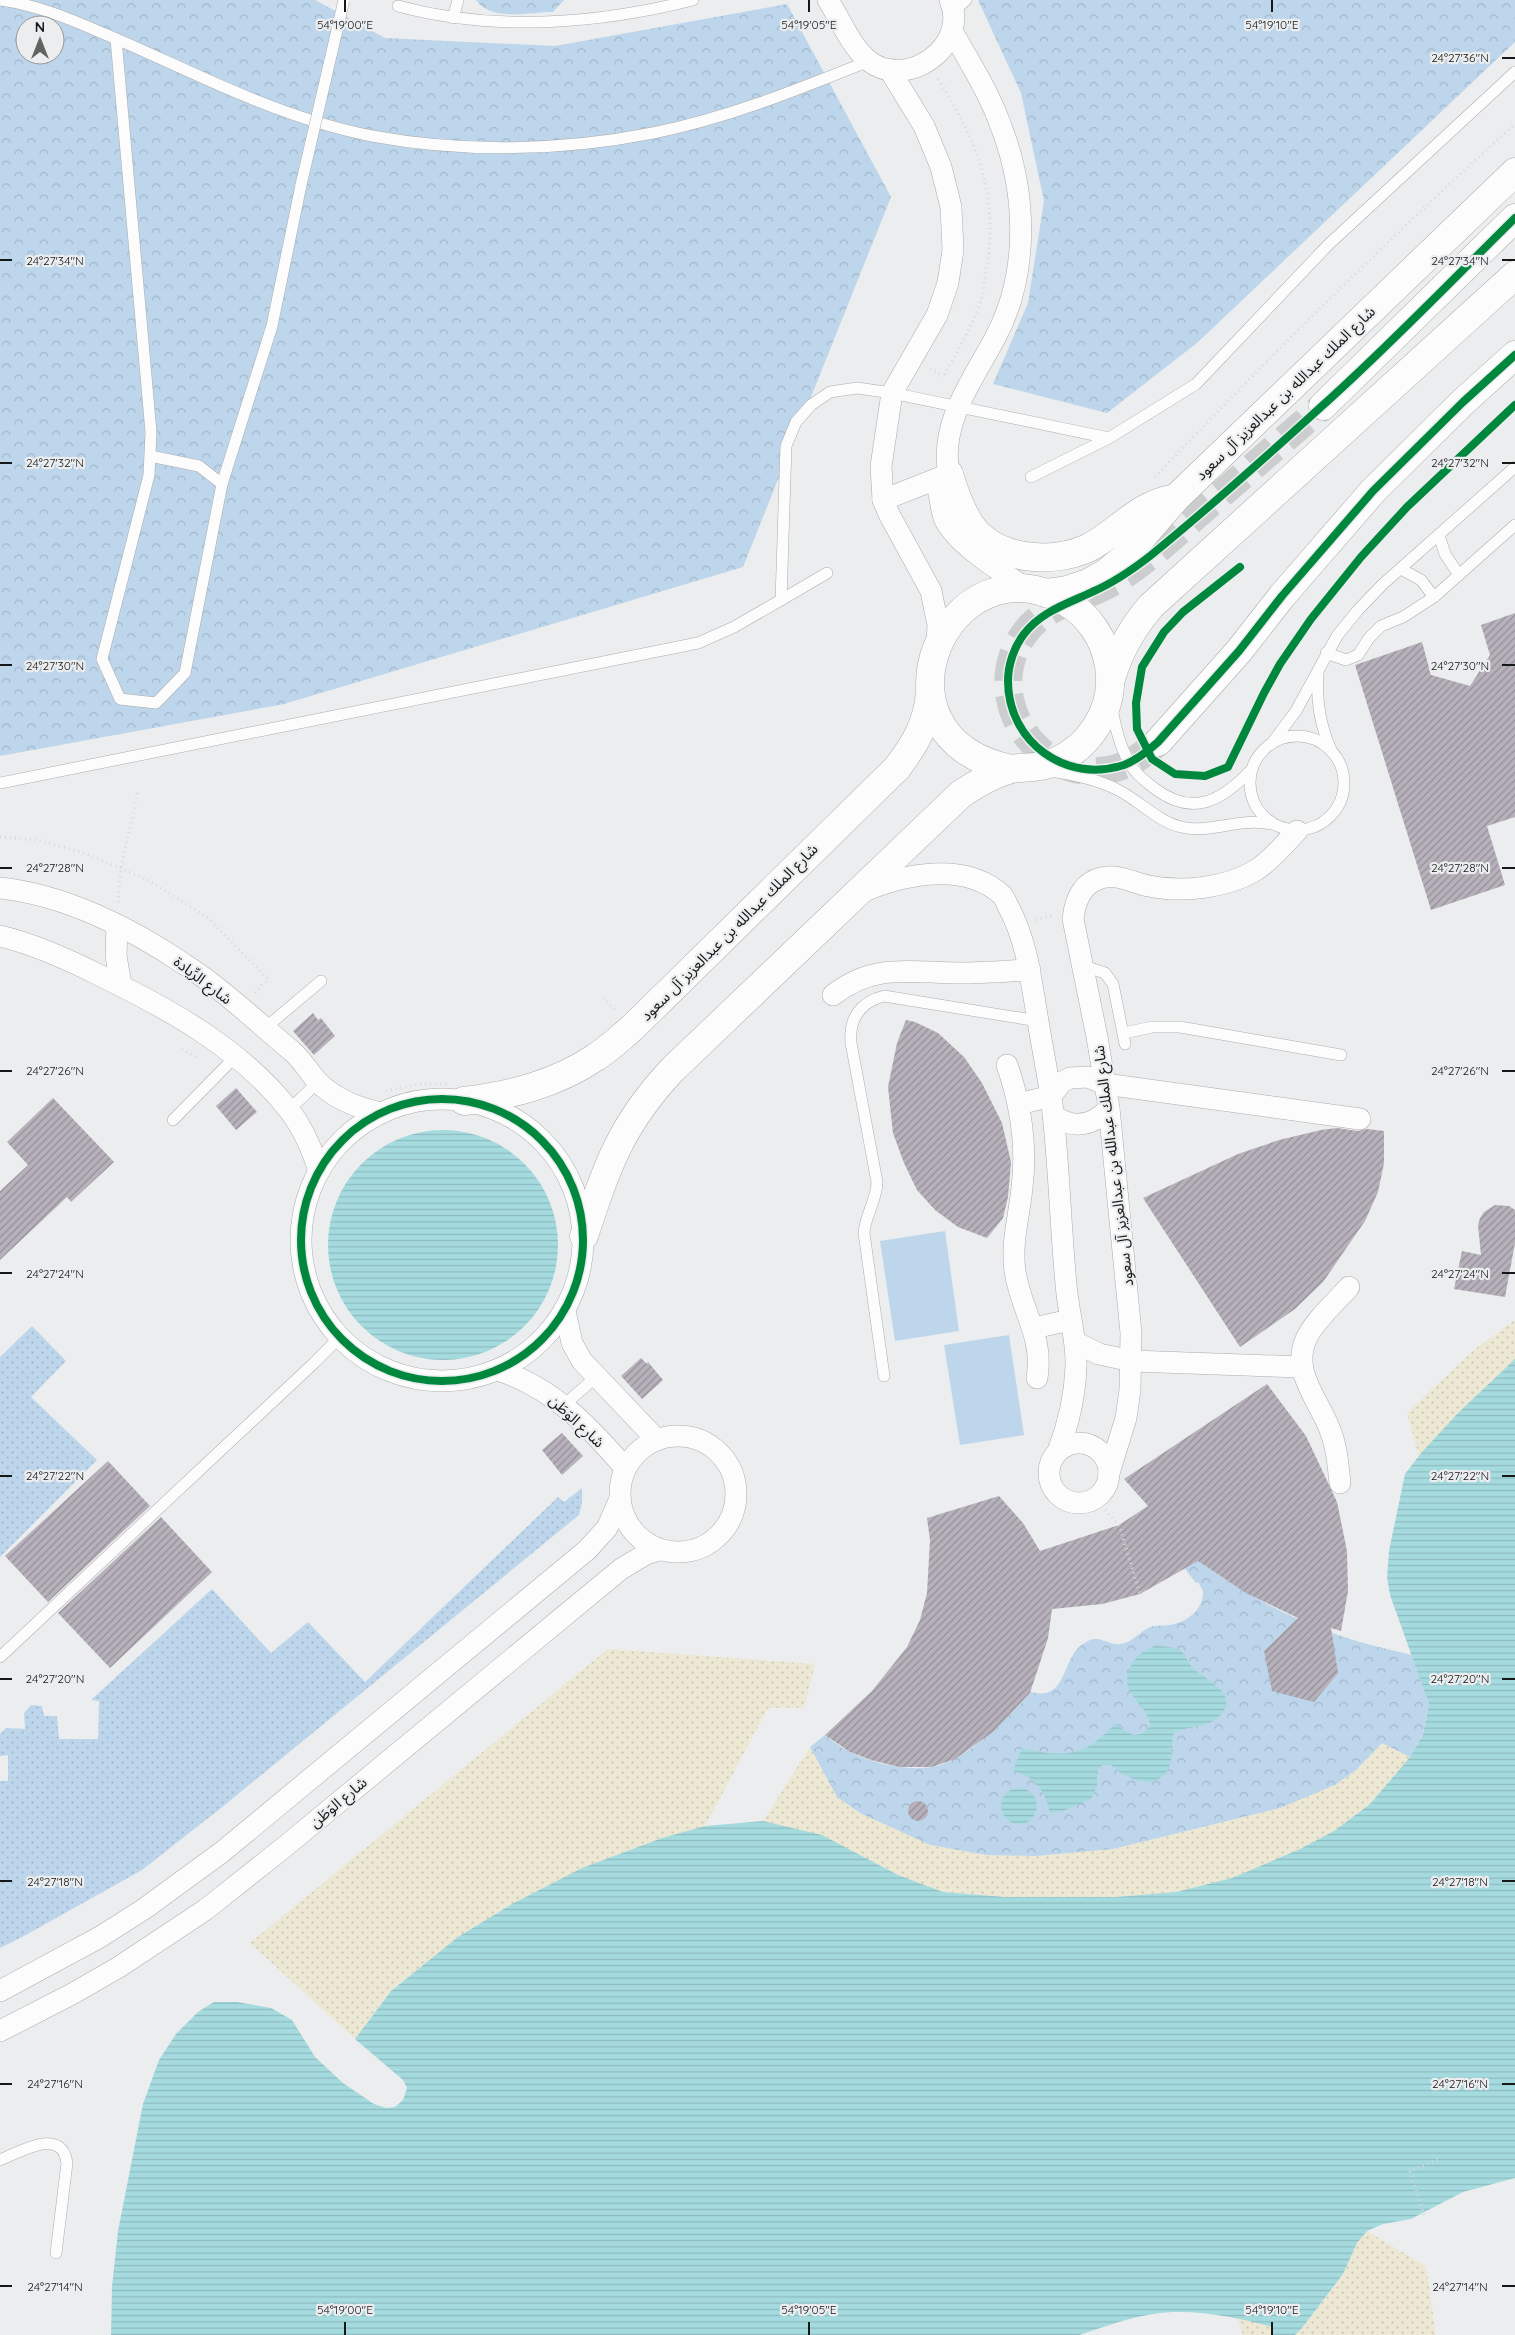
<svg xmlns="http://www.w3.org/2000/svg" width="1515" height="2335" viewBox="0 0 1515 2335" font-family="Quicksand,'Noto Sans Arabic',sans-serif">
<defs>
<pattern id="grass-dots" width="8" height="8" patternUnits="userSpaceOnUse" patternTransform="scale(1.25)"><rect width="8" height="8" fill="#bdd6ec"/><path d="M2 2h.1M6 6h.1" fill="none" stroke="#a2b7ca" stroke-width="1.8" stroke-linecap="round"/></pattern>
<pattern id="sand-dots" width="8" height="8" patternUnits="userSpaceOnUse" patternTransform="scale(1.25)"><rect width="8" height="8" fill="#ede8d4"/><path d="M2 2h.1M6 6h.1" fill="none" stroke="#cac6b5" stroke-width="1.8" stroke-linecap="round"/></pattern>
<pattern id="park-crowns" width="20" height="18" patternUnits="userSpaceOnUse" patternTransform="scale(1.25)"><rect width="20" height="18" fill="#bdd6ec"/><path d="M2 6a3 3 0 1 1 6 0M12 15a3 3 0 1 1 6 0" fill="none" stroke="#a2b7ca"/></pattern>
<pattern id="water-rules" width="6" height="5" patternUnits="userSpaceOnUse" patternTransform="scale(1.25)"><rect width="6" height="5" fill="#a5dbdf"/><path d="M0 2.5h6" fill="none" stroke="#8dbbbf"/></pattern>
<pattern id="building-hatch" width="6" height="6" patternUnits="userSpaceOnUse" patternTransform="scale(1.25)"><rect width="6" height="6" fill="#b6b1bb"/><path d="M-1 1l2-2M0 6l6-6M5 7l2-2" fill="none" stroke="#938f97"/></pattern>
</defs>
<rect width="100%" height="100%" fill="#ecedee"/>
<g fill="url(#grass-dots)">
<path d="M32,1326L66,1361L31,1397L97,1460L0,1557V1357Z"/>
<path d="M582,1488V1503L579,1515L221,1808L142,1870L24,1936L0,1948V1781H8V1755L0,1756V1734L6,1728L25,1729L24,1713L31,1705L42,1706L44,1716H57L59,1739H98L99,1701L91,1700L212,1589L271,1653L308,1622L365,1682L558,1497L564,1502Z"/>
</g>
<g fill="url(#sand-dots)">
<path d="M1515,1320V1360L1419,1456L1407,1413L1475,1349Z"/>
<path d="M608,1649L815,1664L804,1708H768L705,1826C605,1853 508,1897 427,1962C416,1971 402,1980 392,1991C378,2004 367,2023 355,2039L250,1943Z"/>
<path d="M1382,1743L1410,1757L1370,1804L1334,1831L1300,1849L1232,1878L1176,1892L1116,1897H1005L942,1892L898,1875L862,1857L763,1821L810,1747L837,1797L860,1813L930,1845L987,1855L1036,1856L1113,1849L1280,1808L1335,1785L1356,1770Z"/>
<path d="M1367,2231L1426,2266L1436,2335H1295L1302,2328L1343,2274L1357,2243Z"/>
<path d="M1237,2317L1272,2327V2335H1243Z"/>
</g>
<g fill="url(#park-crowns)" fill-rule="evenodd">
<path d="M0,0H315L385,38L555,46L787,4L891,197L743,567L284,704L0,756ZM25,25H55V55H25Z"/>
<path d="M476,0H564L553,12C530,12 491,22 476,0Z"/>
<path d="M978,0H1515V42L1197,343L1107,413L993,384L1028,303L1044,201L1021,93Z"/>
<path d="M1196,1559C1239,1591 1290,1619 1341,1636C1364,1644 1388,1649 1412,1655L1429,1704L1423,1733L1410,1757L1382,1743L1356,1770L1335,1785L1280,1808L1113,1849L1036,1856L987,1855L930,1845L860,1813L837,1797L810,1747L825,1735C833,1741 841,1748 850,1752C873,1764 907,1771 932,1767C965,1762 1009,1717 1031,1692C1073,1703 1058,1647 1094,1639C1102,1638 1111,1645 1120,1644C1132,1643 1139,1632 1150,1627C1155,1625 1162,1626 1169,1625C1186,1623 1204,1610 1203,1591L1198,1582L1196,1583L1185,1569Z"/>
</g>
<g fill="#bdd6ec">
<path d="M945,1231L959,1331L895,1341L880,1241Z"/>
<path d="M1009,1335L1024,1435L960,1445L944,1345Z"/>
</g>
<g fill="url(#water-rules)">
<circle cx="443" cy="1245" r="115"/>
<path d="M1515,1359V2178L1463,2192L1411,2219L1383,2224L1367,2231L1357,2243L1343,2274L1302,2328L1295,2335H1272V2327C1235,2317 1192,2308 1153,2314C1128,2318 1103,2327 1079,2335H111L112,2287L118,2231L143,2104L159,2060L176,2034L198,2012L214,2002H237L271,2008L292,2020L315,2057L343,2083L374,2104L386,2108L395,2107L403,2100L407,2088L403,2080L355,2039L391,1991L458,1937L512,1904L582,1868L662,1838L705,1826L763,1821L822,1835L898,1875L943,1892L1005,1897H1116L1176,1892L1232,1878L1300,1849L1334,1831L1370,1804L1410,1757L1423,1734L1429,1704L1390,1595L1387,1577L1389,1551L1405,1474L1422,1452L1458,1413Z"/>
<path d="M1160,1646C1167,1647 1176,1647 1182,1652C1187,1656 1188,1664 1193,1668C1204,1679 1239,1693 1222,1713C1209,1730 1190,1724 1174,1733C1171,1743 1173,1756 1170,1765C1158,1794 1128,1780 1111,1765H1102L1097,1771V1786L1091,1799L1063,1811L1050,1813C1045,1791 1036,1777 1013,1771L1022,1748C1061,1758 1087,1757 1114,1724L1133,1735L1142,1734L1150,1727C1150,1701 1112,1696 1134,1661C1141,1651 1148,1648 1160,1646Z"/>
<circle cx="1019" cy="1806" r="18"/>
</g>
<g fill="url(#building-hatch)">
<path d="M1515,613V817L1487,826L1505,885L1431,910L1355,665L1422,642L1431,675L1470,686L1490,655L1481,625Z"/>
<path d="M313,1013L318,1020L321,1018L335,1036L314,1055L293,1031Z"/>
<path d="M906,1020L915,1022L938,1033L964,1057L982,1083L1002,1123L1011,1162L1008,1197L1003,1218L987,1238L958,1227L935,1210L917,1190L904,1163L893,1133L888,1087L897,1043Z"/>
<path d="M236,1088L257,1112L236,1130L216,1106Z"/>
<path d="M53,1098L114,1162L71,1202L67,1197L0,1260V1191L28,1165L7,1142Z"/>
<path d="M1337,1128L1358,1131L1367,1129L1384,1131V1163L1378,1192L1365,1221L1323,1282L1295,1309L1240,1347L1143,1198L1238,1154L1279,1140L1321,1130Z"/>
<path d="M1495,1205L1509,1206L1515,1210V1243L1505,1297L1454,1289L1462,1251L1481,1255L1478,1225L1480,1218L1484,1212Z"/>
<path d="M641,1358L647,1364L648,1362L663,1380L642,1399L621,1376Z"/>
<path d="M1267,1384L1306,1436L1337,1502L1347,1551L1348,1591L1341,1631L1331,1628L1338,1673L1314,1702L1272,1691L1264,1651L1298,1618L1246,1593L1198,1561L1140,1594L1102,1604L1052,1609L1048,1638L1030,1693L993,1732L955,1759L932,1767H899L871,1760L850,1752L825,1735L872,1691L907,1647L920,1620L927,1593L930,1540L927,1518L999,1496L1023,1523L1040,1551L1119,1525L1148,1506L1124,1479Z"/>
<path d="M562,1433L583,1456L562,1475L542,1450Z"/>
<path d="M108,1461L150,1506L48,1602L5,1556Z"/>
<path d="M161,1517L212,1572L110,1668L58,1613Z"/>
<circle cx="918" cy="1811" r="10"/>
</g>
<g fill="none" stroke-linecap="round" stroke-linejoin="round">
<path stroke="#cccdce" stroke-width="28" stroke-dasharray="28 14" stroke-linecap="butt" d="M1158,742C1148,751 1139,758 1127,764C1051,798 977,706 1022,637C1042,605 1081,600 1111,583C1143,565 1170,539 1197,515C1239,479 1281,442 1323,406"/>
<g stroke="#abacad" stroke-width="12">
<g id="lane">
<path d="M1,0C36,5 68,18 100,32C151,53 200,78 250,98C289,114 331,128 372,136C464,153 562,151 653,133C728,118 799,89 869,61"/>
<path d="M398,6C494,32 598,24 693,0"/>
<path d="M955,10L966,0"/>
<path d="M453,18L458,0"/>
<path d="M116,39L151,432L149,475L102,659L120,699L156,703L185,673L222,484L199,466L150,456"/>
<path d="M1031,477L1109,438L1196,384L1328,245L1515,72"/>
<path d="M222,484L272,326L301,185"/>
<path d="M1439,535L1445,554L1459,575"/>
<path d="M1401,569L1421,580L1434,597"/>
<path d="M781,600L827,573"/>
<path d="M1326,653L1346,660L1358,655L1369,638L1381,626L1403,617L1434,597L1515,525"/>
<path d="M1318,673C1316,700 1320,725 1331,750"/>
<path d="M1112,708C1115,726 1119,744 1128,760C1133,772 1144,780 1154,788C1192,817 1221,802 1251,770"/>
<circle cx="1297" cy="783" r="47"/>
<path d="M1272,743L1296,711L1337,636L1358,610L1383,584L1515,467"/>
<path d="M1049,771C1072,774 1097,779 1118,790C1140,801 1157,821 1181,827C1211,834 1240,817 1271,824"/>
<path d="M0,783L698,643L734,627L781,600L786,446L796,422L811,405L830,392L857,388L892,393L1109,438"/>
<path d="M1084,966L1105,973L1113,984L1125,1044"/>
<path d="M264,1029L321,981"/>
<path d="M1124,1033L1152,1027H1180L1341,1055"/>
<path d="M289,1110L318,1082"/>
<path d="M173,1120L235,1057"/>
<path d="M884,1376L864,1233C865,1215 877,1200 877,1182L851,1043C849,1018 860,1002 884,996L1038,1021"/>
<path d="M564,1405L596,1377"/>
<path d="M0,1657L314,1363L340,1337"/>
<path d="M0,2160C20,2152 62,2126 67,2163L56,2253"/>
</g>
</g>
<g stroke="#abacad" stroke-width="22">
<g id="street">
<path d="M828,0C840,19 851,47 869,61C907,91 970,45 950,0"/>
<path d="M889,69L924,126L941,167L951,207L953,250L948,283L937,315L892,393L881,466L883,500L890,516L931,591L938,625L937,643"/>
<path d="M934,480C942,493 939,507 945,520C958,546 1005,574 1029,590"/>
<path d="M883,500L949,474C939,423 973,380 995,338C1029,275 1027,195 1002,129C990,94 970,63 952,31"/>
<path d="M0,888C65,895 131,928 184,964C223,989 258,1023 293,1052C302,1060 309,1072 317,1081C334,1099 358,1108 381,1113"/>
<path d="M862,892C904,874 964,861 1002,895C1005,899 1007,904 1009,908C1028,944 1031,982 1038,1021C1042,1046 1047,1071 1051,1096C1059,1158 1060,1222 1066,1284C1068,1312 1077,1339 1076,1366C1075,1396 1069,1423 1058,1451"/>
<path d="M117,925L116,956L121,985"/>
<path d="M0,936C34,944 67,959 99,975C167,1008 241,1048 289,1110C303,1128 312,1149 319,1171"/>
<path d="M833,995C875,962 912,973 961,973C984,973 1007,971 1030,970"/>
<path d="M1007,1065C1021,1105 1027,1146 1022,1188C1019,1217 1011,1243 1015,1271C1021,1312 1044,1335 1037,1378"/>
<circle cx="442" cy="1240" r="141"/>
<path d="M1019,1104L1051,1096L1062,1082L1070,1078L1088,1077L1105,1084L1360,1119"/>
<path d="M1053,1115C1073,1130 1093,1126 1109,1108"/>
<path d="M565,1311L572,1343L582,1361L657,1440"/>
<path d="M1034,1328L1070,1320"/>
<path d="M1075,1342L1099,1354L1132,1361L1302,1367"/>
<path d="M497,1370C551,1386 589,1426 625,1468"/>
<circle cx="678" cy="1494" r="58"/>
<circle cx="1079" cy="1473" r="30"/>
<path d="M1109,1473L1126,1418L1130,1390L1131,1333L1109,1108L1097,1037L1073,919C1075,901 1082,883 1101,878C1117,873 1133,883 1149,886C1182,893 1227,888 1256,870C1272,860 1284,844 1297,831"/>
<path d="M1340,1483C1338,1465 1337,1447 1330,1430C1319,1400 1290,1371 1307,1337C1316,1319 1336,1302 1349,1287"/>
<path d="M0,1991L100,1937L144,1909L222,1852L587,1550L607,1528L619,1501"/>
<path d="M0,2031L72,1994L119,1967L205,1910L282,1849L621,1569L646,1554L659,1550"/>
</g>
</g>
<g stroke="#abacad" stroke-width="29">
<g id="secondary">
<path d="M1323,406L1515,218"/>
<path d="M949,474C954,491 960,509 970,524C994,560 1051,565 1088,548C1118,533 1137,505 1172,499"/>
<path d="M1045,593L1067,590L1088,583L1107,572L1124,558L1176,498L1515,172"/>
<path d="M1111,679C1119,651 1132,628 1151,606L1515,275"/>
<path d="M1158,742L1239,651L1282,596L1373,491L1463,402L1515,355"/>
<path d="M464,1101C512,1095 556,1084 596,1057C609,1049 620,1038 632,1028L897,768C915,744 928,723 930,692"/>
<path d="M584,1236C607,1166 621,1124 673,1069L961,794C976,784 991,775 1008,770C1021,766 1036,769 1049,764C1089,750 1116,709 1109,666C1105,640 1089,615 1066,602C948,534 858,737 1011,769"/>
</g>
</g>
<g stroke="#d8d9da" stroke-width="3" stroke-dasharray="1 4" stroke-linecap="butt">
<path d="M938,79C977,141 1000,196 986,270C984,280 984,291 981,300C972,327 957,351 944,376"/>
<path d="M930,369L944,376"/>
<path d="M1155,477C1271,355 1391,236 1515,124"/>
<path d="M0,837L37,840L87,854L146,879L207,917L268,979L255,993"/>
<path d="M118,902L121,868L138,791"/>
<path d="M1036,920L1052,915"/>
<path d="M603,998L615,1010"/>
<path d="M182,1049L199,1059"/>
<path d="M386,1091L420,1084H447"/>
<path d="M1095,1499L1119,1525L1140,1594"/>
<path d="M1424,2215L1410,2171L1441,2158"/>
</g>
<use href="#lane" stroke="#fcfcfc" stroke-width="11"/>
<use href="#street" stroke="#fcfcfc" stroke-width="21"/>
<use href="#secondary" stroke="#fcfcfc" stroke-width="28"/>
<g stroke="#abacad" stroke-width="12" stroke-linecap="butt">
<path id="lane-bridge" d="M301,185L344,0"/>
</g>
<use href="#lane-bridge" stroke="#fcfcfc" stroke-width="11"/>
<g stroke="#ebedef" stroke-width="11">
<g id="cycleway">
<path d="M1515,218C1451,281 1389,346 1322,406C1266,457 1209,508 1150,556C1132,570 1113,583 1092,592C1067,604 1042,611 1024,634C1014,647 1008,665 1008,681C1008,742 1066,784 1124,765C1137,760 1148,751 1158,742L1239,651L1282,596L1373,491L1463,402L1515,355"/>
<path d="M1240,567L1183,612L1164,632L1142,667L1136,703L1137,729L1152,759L1175,774L1205,776L1228,767L1264,693L1280,664L1311,619L1361,557L1407,507L1515,405"/>
<circle cx="442" cy="1240" r="141"/>
</g>
</g>
<use href="#cycleway" stroke="#00873e" stroke-width="8"/>
</g>
<path fill="none" stroke="#161717" stroke-width="2" d="M345,0V12M809,0V12M1272,0V12M1502,58H1515M0,260H12M1502,260H1515M0,463H12M1502,463H1515M0,665H12M1502,665H1515M0,868H12M1502,868H1515M0,1071H12M1502,1071H1515M0,1273H12M1502,1273H1515M0,1476H12M1502,1476H1515M0,1679H12M1502,1679H1515M0,1881H12M1502,1881H1515M0,2084H12M1502,2084H1515M0,2286H12M1502,2286H1515M345,2322V2335M809,2322V2335M1272,2322V2335"/>
<g text-anchor="middle" dominant-baseline="central" stroke-width="4.5" stroke-linejoin="round" paint-order="stroke">
<g font-size="15" fill="#161717" stroke="#ebedef">
<text transform="translate(1285 393) rotate(-44)">شارع الملك عبدالله بن عبدالعزيز آل سعود</text>
<text transform="translate(729 932) rotate(-45)">شارع الملك عبدالله بن عبدالعزيز آل سعود</text>
<text transform="translate(203 980) rotate(37)">شارع الرِّيادة</text>
<text transform="translate(1113 1166) rotate(-97)">شارع الملك عبدالله بن عبدالعزيز آل سعود</text>
<text transform="translate(577 1421) rotate(43)">شارع الوَطَن</text>
<text transform="translate(338 1802) rotate(-40)">شارع الوَطَن</text>
</g>
</g>
<g font-size="12" text-anchor="middle" fill="#161717" stroke="#ebedef" stroke-width="4.5" stroke-linejoin="round" paint-order="stroke">
<text x="345" y="29">54°19'00"E</text>
<text x="809" y="29">54°19'05"E</text>
<text x="1272" y="29">54°19'10"E</text>
<text x="1460" y="62">24°27'36"N</text>
<text x="55" y="265">24°27'34"N</text>
<text x="1460" y="265">24°27'34"N</text>
<text x="55" y="467">24°27'32"N</text>
<text x="1460" y="467">24°27'32"N</text>
<text x="55" y="670">24°27'30"N</text>
<text x="1460" y="670">24°27'30"N</text>
<text x="55" y="872">24°27'28"N</text>
<text x="1460" y="872">24°27'28"N</text>
<text x="55" y="1075">24°27'26"N</text>
<text x="1460" y="1075">24°27'26"N</text>
<text x="55" y="1278">24°27'24"N</text>
<text x="1460" y="1278">24°27'24"N</text>
<text x="55" y="1480">24°27'22"N</text>
<text x="1460" y="1480">24°27'22"N</text>
<text x="55" y="1683">24°27'20"N</text>
<text x="1460" y="1683">24°27'20"N</text>
<text x="55" y="1886">24°27'18"N</text>
<text x="1460" y="1886">24°27'18"N</text>
<text x="55" y="2088">24°27'16"N</text>
<text x="1460" y="2088">24°27'16"N</text>
<text x="55" y="2291">24°27'14"N</text>
<text x="1460" y="2291">24°27'14"N</text>
<text x="345" y="2314">54°19'00"E</text>
<text x="809" y="2314">54°19'05"E</text>
<text x="1272" y="2314">54°19'10"E</text>
</g>
<g transform="translate(40 40)"><circle r="24" fill="#ebedef" stroke="#969799"/>
<path d="M0-4L9 19L0 12L-9 19Z" fill="#616262"/>
<text y="-8" font-size="14" font-weight="bold" text-anchor="middle" fill="#161717">N</text>
</g>
</svg>
